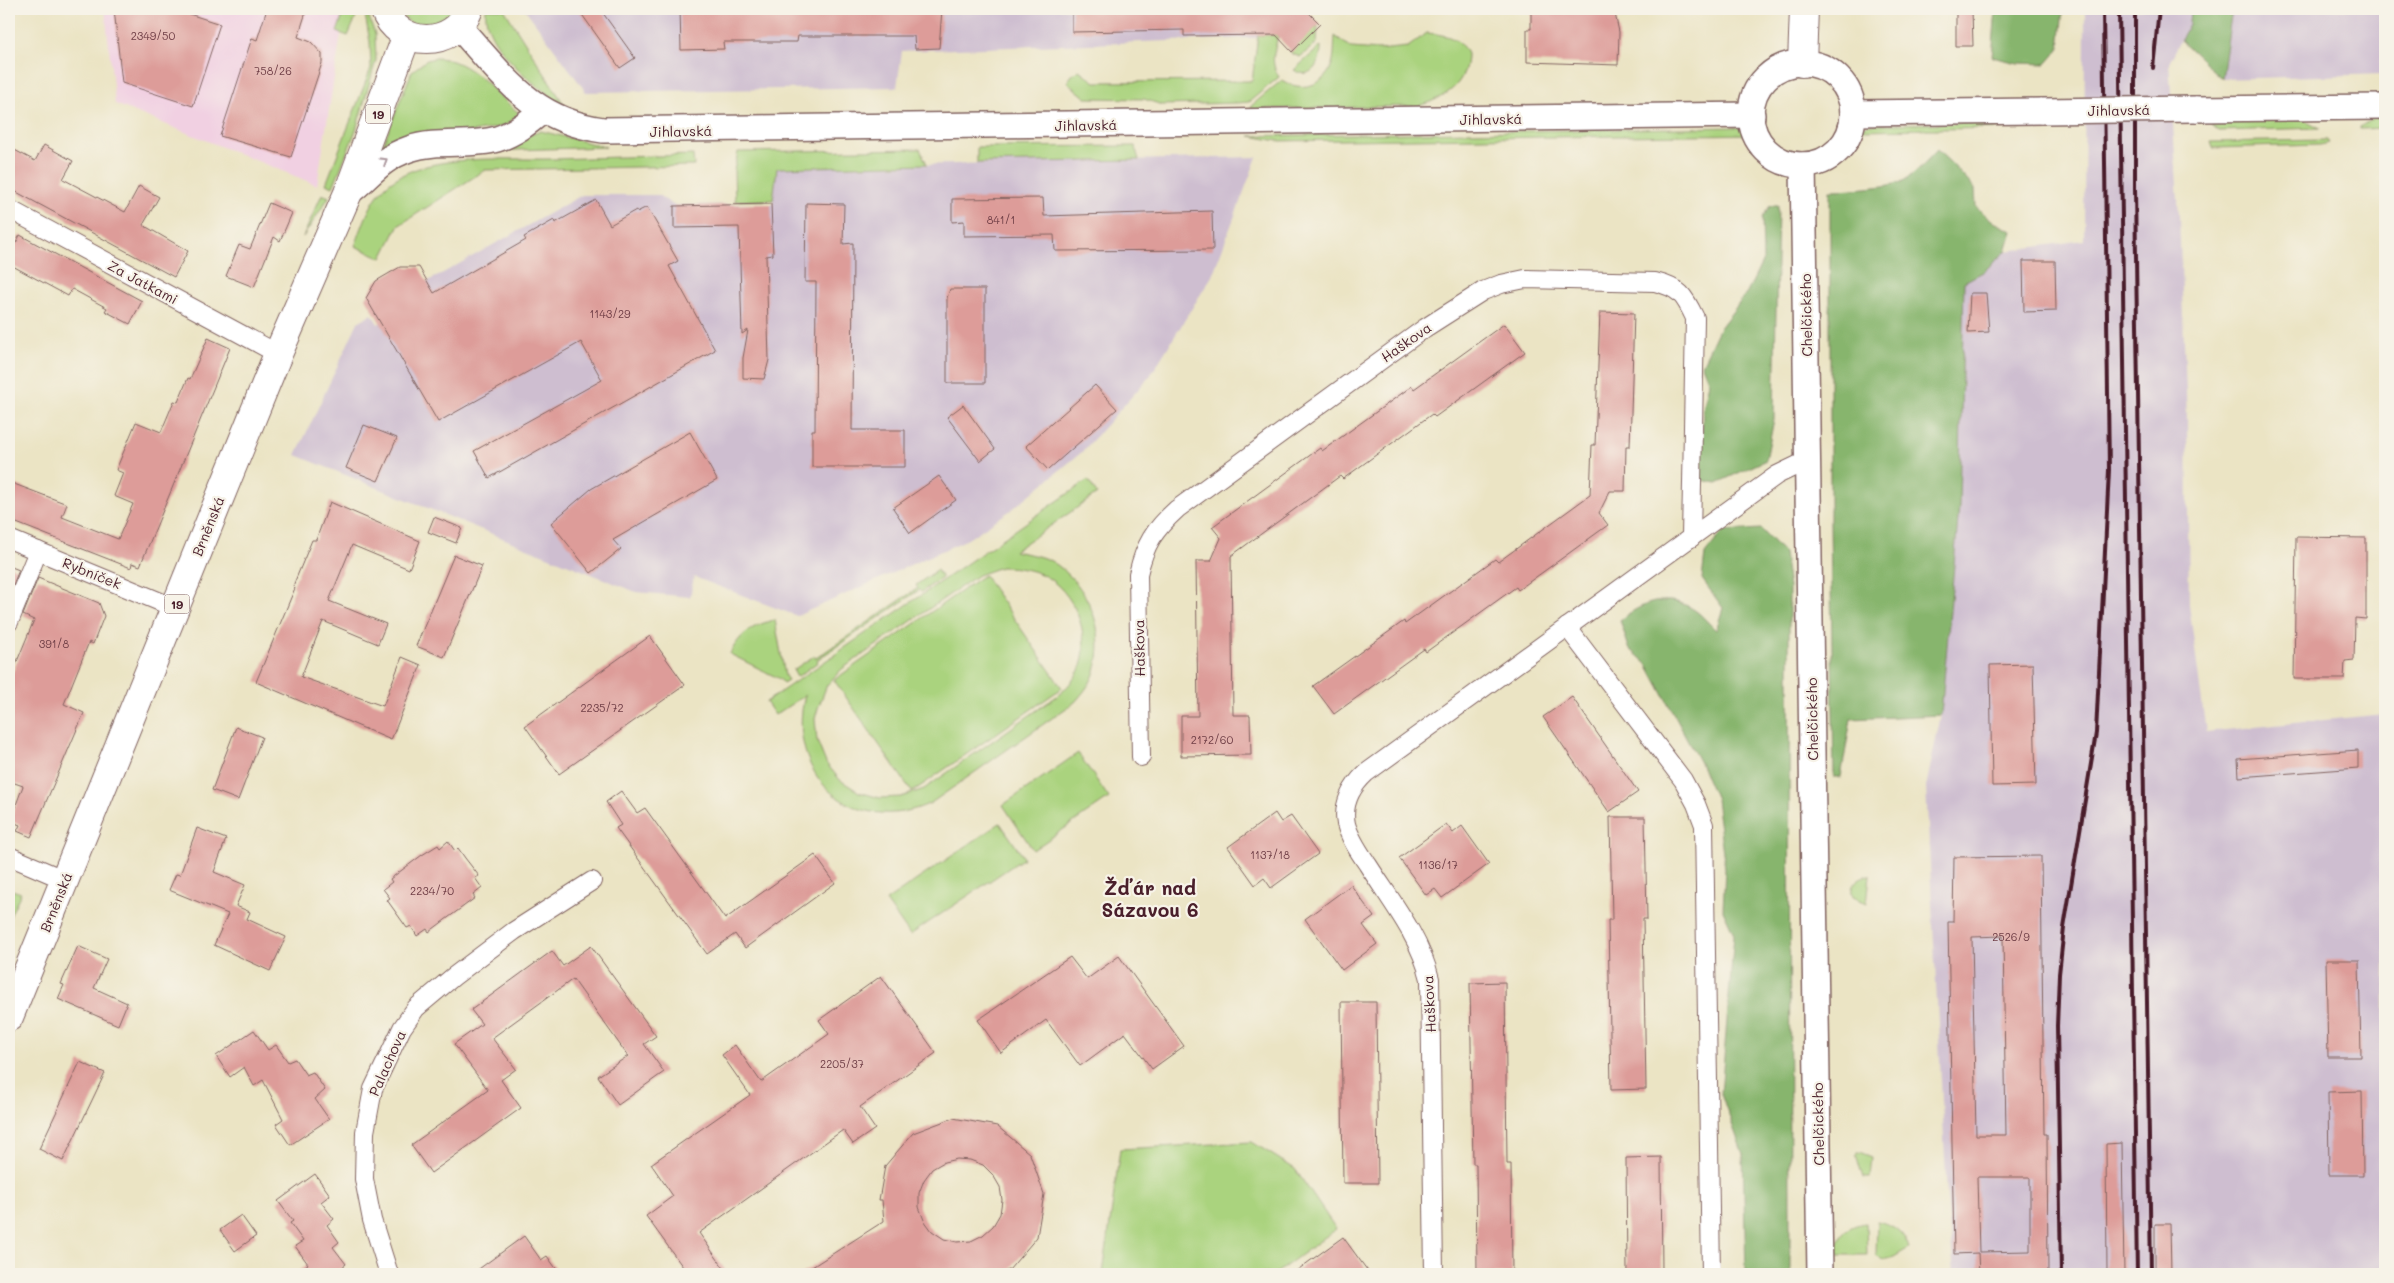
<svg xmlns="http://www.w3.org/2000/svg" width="2394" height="1283" viewBox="0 0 2394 1283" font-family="Mali,sans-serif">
<rect width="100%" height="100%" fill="#f7f3e8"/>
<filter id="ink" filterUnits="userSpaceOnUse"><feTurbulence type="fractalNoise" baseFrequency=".02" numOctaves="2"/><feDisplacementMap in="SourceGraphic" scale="10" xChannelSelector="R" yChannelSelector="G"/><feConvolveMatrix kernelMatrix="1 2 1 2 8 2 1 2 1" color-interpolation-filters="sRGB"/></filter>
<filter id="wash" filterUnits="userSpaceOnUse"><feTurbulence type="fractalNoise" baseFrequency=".0096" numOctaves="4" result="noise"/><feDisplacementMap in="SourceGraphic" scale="20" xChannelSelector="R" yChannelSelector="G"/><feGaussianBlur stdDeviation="1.12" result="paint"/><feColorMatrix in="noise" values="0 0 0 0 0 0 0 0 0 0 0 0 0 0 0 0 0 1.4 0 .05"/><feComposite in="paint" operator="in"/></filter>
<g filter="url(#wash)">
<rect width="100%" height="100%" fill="#ebe4c4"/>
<path fill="#f1d0e2" d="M105,9H345L317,185L115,104Z"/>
<g fill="#cebed0">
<path d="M525,9H1277L1276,37L902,51L897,87L586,92Z"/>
<path d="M2085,9H2190L2189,24L2169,63L2179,216L2187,417L2189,605L2206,732L2385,714V1274H1954L1947,1198L1926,787L1941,715L1959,507L1964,282L1983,272L2006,251L2084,240Z"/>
<path d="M2232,9H2385V74L2222,79Z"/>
<path d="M1257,157L1212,276L1150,376L1082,452L1011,510L968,539L797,616L694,577L690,597L636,592L296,455L358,322L372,314L378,324L433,293L427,282L582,195H658L673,205L773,204L777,168Z"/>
</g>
<g fill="#aad37e" stroke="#7a7954" fill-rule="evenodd">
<path d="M337,9H356L357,15L348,36L337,32L344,12Z"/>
<path d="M364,9H366L375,34L376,60L356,130L333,187L326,184L371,68L370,42Z"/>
<path d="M394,9H457L445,23L418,29Z"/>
<path d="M486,9H504L565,106C539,90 481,44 486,9Z"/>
<path d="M1318,26L1317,43L1300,57L1291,53L1290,49Z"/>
<path d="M1427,33C1444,35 1459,36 1467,54C1467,85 1445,98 1418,106L1251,109V106L1282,80C1299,92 1323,87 1331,67C1335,57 1334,46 1335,36L1351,48L1379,50L1408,47Z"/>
<path d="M1258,35H1278C1275,52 1269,61 1279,77L1249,102L1237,103L1162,105L1144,99L1086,98L1067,82L1072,75L1079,70L1095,82L1252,81Z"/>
<path d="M1321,46C1322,61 1311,82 1294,70Z"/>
<path d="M435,58C470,58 494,93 520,114L504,126L388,148L383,144L412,71L427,60Z"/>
<path d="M2373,118H2385V128L2360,129V127Z"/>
<path d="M2212,119H2303L2320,128L2218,131L2211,125Z"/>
<path d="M2035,123L2022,128L1854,130L1869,124Z"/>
<path d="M1736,127L1759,134L1278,141L1250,136Z"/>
<path d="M541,131L606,147L487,151Z"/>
<path d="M2327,140L2329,143L2320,145L2213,148L2211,142Z"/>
<path d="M1135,146L1139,160L977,163V147Z"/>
<path d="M920,149L927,164L777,168L773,200L735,201L734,170L738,152Z"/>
<path d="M693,155L694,166L485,170L398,226L382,258L355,246C364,223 371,196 392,181C431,153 505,160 552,159C599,158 646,156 693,155Z"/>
<path d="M322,194L329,197L303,237Z"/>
<path d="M1088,480L1097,494L1014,551C1027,554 1039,555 1051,561C1088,583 1109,633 1094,674C1090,685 1082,694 1075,702L931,803C854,839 784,775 805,695L775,715L766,702ZM1001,567C1015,567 1030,569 1043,575C1074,591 1091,633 1081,666C1076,678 1067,688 1057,696L924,789L901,797L880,798L859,792L840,780L826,763L817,741L815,719L818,708L827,685L842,669L978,575Z"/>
<path d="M937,570L942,578L921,592L919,590L817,660L818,662L797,677L793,670L814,656L816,658L918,588L916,585Z"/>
<path d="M984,575L1062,688L912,792L834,680Z"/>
<path d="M775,620L785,676L788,680L783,683L780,679L730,654C739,634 755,624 775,620Z"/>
<path d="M1078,753L1109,798L1033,850L1003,805Z"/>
<path d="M1000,823L1024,858L910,935L886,901Z"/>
<path d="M1870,875L1867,903L1853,897C1848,885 1859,876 1870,875Z"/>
<path d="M9,889L21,893L9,918Z"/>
<path d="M1252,1142L1295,1169L1336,1229L1275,1274H1103L1120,1149Z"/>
<path d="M1859,1152L1872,1157L1870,1178H1863L1856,1154Z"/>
<path d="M1877,1221C1894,1225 1903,1231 1909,1248L1894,1257L1883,1260L1876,1256Z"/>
<path d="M1866,1223L1867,1255H1836C1837,1236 1847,1225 1866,1223Z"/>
</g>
<g fill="#87b56d" stroke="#686a4c">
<path d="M1996,9H2063L2059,49L2046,64L2018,63L1992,57Z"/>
<path d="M2190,9H2232L2222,79L2181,40L2189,24Z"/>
<path d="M1937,150L1951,163L1975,189L1976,207L1994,222L2012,231L2006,251L1983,272L1964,282L1959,507L1941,715L1851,719L1841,777H1834L1830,523V190C1845,190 1890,187 1901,182C1915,175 1926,161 1937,150Z"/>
<path d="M1770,206H1778L1774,419L1766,460L1717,483L1701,480L1703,409L1709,383L1702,365L1719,329L1747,293L1763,260L1762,218Z"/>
<path d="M1761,529L1784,553L1789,587L1790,1274H1746L1743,1154L1721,1094L1734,934L1723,910L1725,868L1716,799L1700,763L1647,664L1629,648L1620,620C1643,602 1669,592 1696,611C1703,616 1709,624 1716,630L1723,608L1702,579L1705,554L1723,531Z"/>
</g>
<g id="blocks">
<g fill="#dd9c99" fill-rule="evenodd">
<path d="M114,9H180V11L220,24L193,106L122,83Z"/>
<path d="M267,9H307L298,37L311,42L322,54V63L291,157L220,136L252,38L257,40Z"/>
<path d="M578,9H600L635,58L620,68Z"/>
<path d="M680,9H942L939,48L915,49L914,36H798L797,42H723L724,49L681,50Z"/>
<path d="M1072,9H1305L1320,24L1292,52L1276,35L1184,36V30L1072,32Z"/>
<path d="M1531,9H1614L1619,32L1618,65L1527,62V29H1531Z"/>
<path d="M1956,9H1972L1973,46H1956Z"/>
<path d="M44,145L73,161L63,179L125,212L139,186L159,197L143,225L188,251L174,277L9,188V147L35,161Z"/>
<path d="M1043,198L1044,216L1212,211L1213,250L1055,251L1054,235L964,236V221L952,222V199Z"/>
<path d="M596,200L610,225L636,210L637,212L647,207L678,261L669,266L715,350L489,478L474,451L602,380L581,342L438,422L366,298L376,281L400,267H419L434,293L526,240L524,237L554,220L555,223Z"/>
<path d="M269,203L292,213L280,241L274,237L254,287L226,276L239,245L250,249Z"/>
<path d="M806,203L844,204L843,244L853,243L852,430H905V467H812V430H815L816,282H805Z"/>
<path d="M771,204L773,255L766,256L769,360L764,379L743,378V358L748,330L742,334L739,227L674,228V206Z"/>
<path d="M20,235L142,301L130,324L105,311L107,308L72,289L68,296L9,264V240L16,243Z"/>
<path d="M2023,261H2055L2056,311L2024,312Z"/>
<path d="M950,289H985V383H947V298Z"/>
<path d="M1970,293H1986L1989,332L1968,333Z"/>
<path d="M1600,312L1634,313L1630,446H1626L1625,491H1610L1599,513L1608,525L1518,590L1516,587L1426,652L1424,649L1334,714L1313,686L1404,621L1405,624L1495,559L1498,562L1590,495L1592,445H1595Z"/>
<path d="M1504,324L1525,352L1435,417L1432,414L1343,479L1340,476L1231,556L1233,715H1250L1251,755L1181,756V716H1198L1196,561H1211L1221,538L1212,527L1320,448L1322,451L1412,386L1414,389Z"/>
<path d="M208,338L230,348L140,566L132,563L131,568L9,520V482L67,504L62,517L118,539L133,504L114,496L123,473L116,470L136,422L161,432L174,401L178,402L188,378L190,379Z"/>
<path d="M1095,385L1117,409L1048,470L1026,446Z"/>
<path d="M963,405L995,449L980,461L947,417Z"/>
<path d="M364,425L397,438L378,481L346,468Z"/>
<path d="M690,432L717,480L613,540L621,549L591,573L551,523L591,489Z"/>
<path d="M939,476L956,500L910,533L893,508Z"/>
<path d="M330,502L420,541L409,569L352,545L329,601L386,624L378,644L323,621L301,677L383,706L402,657L421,665L391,740L256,682L295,588L293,586L312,540H316Z"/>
<path d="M434,517L462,528L456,543L428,532Z"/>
<path d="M2296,537L2366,538V619L2355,618L2354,660L2345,661L2344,679H2294Z"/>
<path d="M454,555L482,566L444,657L416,646Z"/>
<path d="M9,566L19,570L9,595Z"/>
<path d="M38,578L99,603L104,616L93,644L89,642L64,704L84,713L31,837L17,831L20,825L10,821L23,786L9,781V681L34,620L23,615Z"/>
<path d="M650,636L685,685L559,774L525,726Z"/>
<path d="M2033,664L2036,785L1992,786L1990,665Z"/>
<path d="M1572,697L1638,792L1609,812L1543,717Z"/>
<path d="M236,727L262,737L238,800L212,790Z"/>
<path d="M2358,750V768L2239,777L2238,759Z"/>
<path d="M621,791L637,813L645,808L725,919L815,855L835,883L745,948L735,934L707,954L616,828L621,825L606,802Z"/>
<path d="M1275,813L1281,822L1291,816L1318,854L1271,888L1264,878L1255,885L1228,847Z"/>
<path d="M1610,817H1645L1647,919H1643L1646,1089L1611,1090L1608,920H1612Z"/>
<path d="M1446,824L1453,833L1462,826L1489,864L1442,898L1435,889L1426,895L1399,858Z"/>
<path d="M197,828L226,839L214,872L245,885L236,906L250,912L247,919L286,937L270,971L214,945L228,914L169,890L176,874L180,875Z"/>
<path d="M448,841L455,851L458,848L465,858L479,876L475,878L482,888L473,895L475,898L445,920L429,932L427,929L417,936L411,926L407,928L387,900L390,898L383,889L392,882L390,879L422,855L438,845L440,848Z"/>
<path d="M2041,856L2044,1134H2047L2048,1274H1979L1978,1253L1954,1254L1948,922H1953L1954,857ZM2003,936L2006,1135H1976L1972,937ZM1977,1177H2030V1251L1979,1252Z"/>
<path d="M1351,885L1374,917L1363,925L1377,944L1342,970L1305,919Z"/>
<path d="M78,946L107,959L94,988L127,1003L118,1025L58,999L64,985L61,984Z"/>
<path d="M591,946L656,1036L644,1044L664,1072L618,1105L598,1076L628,1056L573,979L492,1038L516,1069L501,1080L521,1108L431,1173L411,1145L488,1090L454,1044L482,1024L471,1010L552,951L563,966Z"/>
<path d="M1119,956L1184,1046L1152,1069L1125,1033L1080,1066L1046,1020L1001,1053L978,1020L1070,957L1087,979Z"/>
<path d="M2326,960H2359L2361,1057H2328Z"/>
<path d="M881,976L936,1053L860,1107L875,1129L853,1144L843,1130L699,1233L728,1274H688L646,1216L673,1196L651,1164L750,1095L722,1055L735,1045L761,1082L829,1034L819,1020Z"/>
<path d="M1505,982L1507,1164H1511L1512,1274H1477L1476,1164H1473L1470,983Z"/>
<path d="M1341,1002H1376L1378,1183H1343Z"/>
<path d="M254,1030L268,1050L276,1045L288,1062L295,1059L306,1075L313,1072L325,1090L315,1099L329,1119L290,1145L276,1124L283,1119L263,1080L254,1086L244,1067L230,1077L216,1056Z"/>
<path d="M80,1062L105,1073L63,1161L39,1149Z"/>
<path d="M2362,1091L2363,1175H2329L2328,1092Z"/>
<path d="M953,1118L997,1126L1030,1154L1044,1194L1037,1237L1009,1270L998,1274H927L920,1270L915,1274H801L884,1221L882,1200H879L885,1166L913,1133ZM957,1159L970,1160L983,1165L993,1175L1000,1187L1002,1200L1000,1214L993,1226L983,1235L971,1241L957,1242L944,1239L932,1231L924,1220L919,1207V1193L924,1180L932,1169L944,1162Z"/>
<path d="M2122,1143L2124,1274H2107L2106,1144Z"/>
<path d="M1661,1157L1662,1274H1627L1626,1158Z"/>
<path d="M315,1174L330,1195L321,1202L334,1219L327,1225L339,1242L333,1247L346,1264L333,1274H294L308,1264L295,1246L303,1241L290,1223L293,1221L278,1201Z"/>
<path d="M241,1215L256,1236L235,1251L220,1230Z"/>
<path d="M2155,1224H2170L2171,1274H2155Z"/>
<path d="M524,1236L541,1260L547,1256L560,1274H472Z"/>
<path d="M1343,1237L1370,1274H1292Z"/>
</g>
</g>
</g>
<g filter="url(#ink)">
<use href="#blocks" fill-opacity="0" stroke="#826461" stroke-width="1"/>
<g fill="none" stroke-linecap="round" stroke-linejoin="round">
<g stroke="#826461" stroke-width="20">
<g id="street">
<path d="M9,209L278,354"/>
<path d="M9,539L175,608"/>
<path d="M9,622L38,551"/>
<path d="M1567,627L1683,780L1696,804L1704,825L1711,1274"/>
<path d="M1141,757L1138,574C1145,544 1154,530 1177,509L1425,328L1483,291L1501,284L1525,279L1655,282C1680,288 1684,295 1695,318L1691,538"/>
<path d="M9,856L65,880"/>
<path d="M389,1274L372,1220L364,1179L365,1132L373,1089L402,1028L416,1008L453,977L514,931L592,881"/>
<path d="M1434,1274L1430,979C1420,937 1391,901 1368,865C1360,853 1350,839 1346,824C1342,804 1352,786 1366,773L1777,475L1808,460"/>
</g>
</g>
<g stroke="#826461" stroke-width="28">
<g id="secondary">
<path d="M458,26C504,76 531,120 603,130L1752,115"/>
<circle cx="1802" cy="114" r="51"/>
<path d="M2195,109L2385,107"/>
<path d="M1853,113L2042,111"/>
<path d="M1803,165L1820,1274"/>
<path d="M348,193C372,175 378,160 409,149C438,139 469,147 497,139C514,134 529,122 542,111"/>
</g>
</g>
<g stroke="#826461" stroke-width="30">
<g id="primary">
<path d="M384,9C398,49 455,49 469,9"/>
<path d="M1802,63L1804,9"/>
<path d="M9,1017L278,354L348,193L407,35"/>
</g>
</g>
<use href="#street" stroke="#fff" stroke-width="18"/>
<use href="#secondary" stroke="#fff" stroke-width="25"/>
<use href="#primary" stroke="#fff" stroke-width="28"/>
<g stroke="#4a1f2b" stroke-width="4">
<path d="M2119,9L2137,1274"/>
<path d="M2135,9V189L2151,1274"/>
<path d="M2181,10V9"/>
<path d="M2153,68L2159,9"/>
<path d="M2061,1274L2057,1026L2059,974L2064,928L2096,733L2109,470L2103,9"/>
</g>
<g stroke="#826461" stroke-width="28" stroke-linecap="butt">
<path id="secondary-bridge" d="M2042,111L2195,109"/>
</g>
<use href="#secondary-bridge" stroke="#fff" stroke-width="25"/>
</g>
<defs><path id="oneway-chevron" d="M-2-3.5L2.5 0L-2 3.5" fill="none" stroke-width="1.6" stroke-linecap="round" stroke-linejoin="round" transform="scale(1.25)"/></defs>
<use stroke="#ae9aa0" href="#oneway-chevron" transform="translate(384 161) rotate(-32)"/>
</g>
<g text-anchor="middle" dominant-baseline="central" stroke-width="4.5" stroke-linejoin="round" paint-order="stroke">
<g font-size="11" fill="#6f3e46">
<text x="153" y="35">2349/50</text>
<text x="273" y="70">758/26</text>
<text x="1001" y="219">841/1</text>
<text x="610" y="313">1143/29</text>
<text x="54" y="643">391/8</text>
<text x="602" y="707">2235/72</text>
<text x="1212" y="739">2172/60</text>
<text x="1270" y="854">1137/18</text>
<text x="1438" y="864">1136/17</text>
<text x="432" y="890">2234/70</text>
<text x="2011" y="936">2526/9</text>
<text x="842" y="1063">2205/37</text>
</g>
<g fill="#f7f3e8" stroke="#7e5f64" stroke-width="1">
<rect x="365.5" y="104.5" width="25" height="19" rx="4"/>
<rect x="164.5" y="594.5" width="25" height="19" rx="4"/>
</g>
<g font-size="12" font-weight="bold" fill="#4a1f2b">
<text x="378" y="114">19</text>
<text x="177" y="604">19</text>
</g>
<g font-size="14" fill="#4a1f2b" stroke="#f7f3e8">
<text transform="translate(2119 110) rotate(-1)">Jihlavská</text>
<text transform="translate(1491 119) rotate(-1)">Jihlavská</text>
<text transform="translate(1086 125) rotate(-1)">Jihlavská</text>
<text transform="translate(681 131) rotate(-1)">Jihlavská</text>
<text transform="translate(143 282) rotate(28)">Za Jatkami</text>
<text transform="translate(1806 315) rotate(-91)">Chelčického</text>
<text transform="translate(1406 342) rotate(-35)">Haškova</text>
<text transform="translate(208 526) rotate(-68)">Brněnská</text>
<text transform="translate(92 573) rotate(22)">Rybníček</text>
<text transform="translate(1139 648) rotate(-91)">Haškova</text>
<text transform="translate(1812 719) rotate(-91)">Chelčického</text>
<text transform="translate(56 902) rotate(-68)">Brněnská</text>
<text transform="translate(1429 1004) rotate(-93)">Haškova</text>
<text transform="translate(387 1063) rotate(-66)">Palachova</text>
<text transform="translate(1818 1124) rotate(-91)">Chelčického</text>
</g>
<g font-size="19" font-weight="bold" fill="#4a1f2b" stroke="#f7f3e8">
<text x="1150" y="887">Žďár nad<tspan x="1150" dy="22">Sázavou 6</tspan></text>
</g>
</g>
<rect width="2394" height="1283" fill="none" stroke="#f7f3e8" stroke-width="30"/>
</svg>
